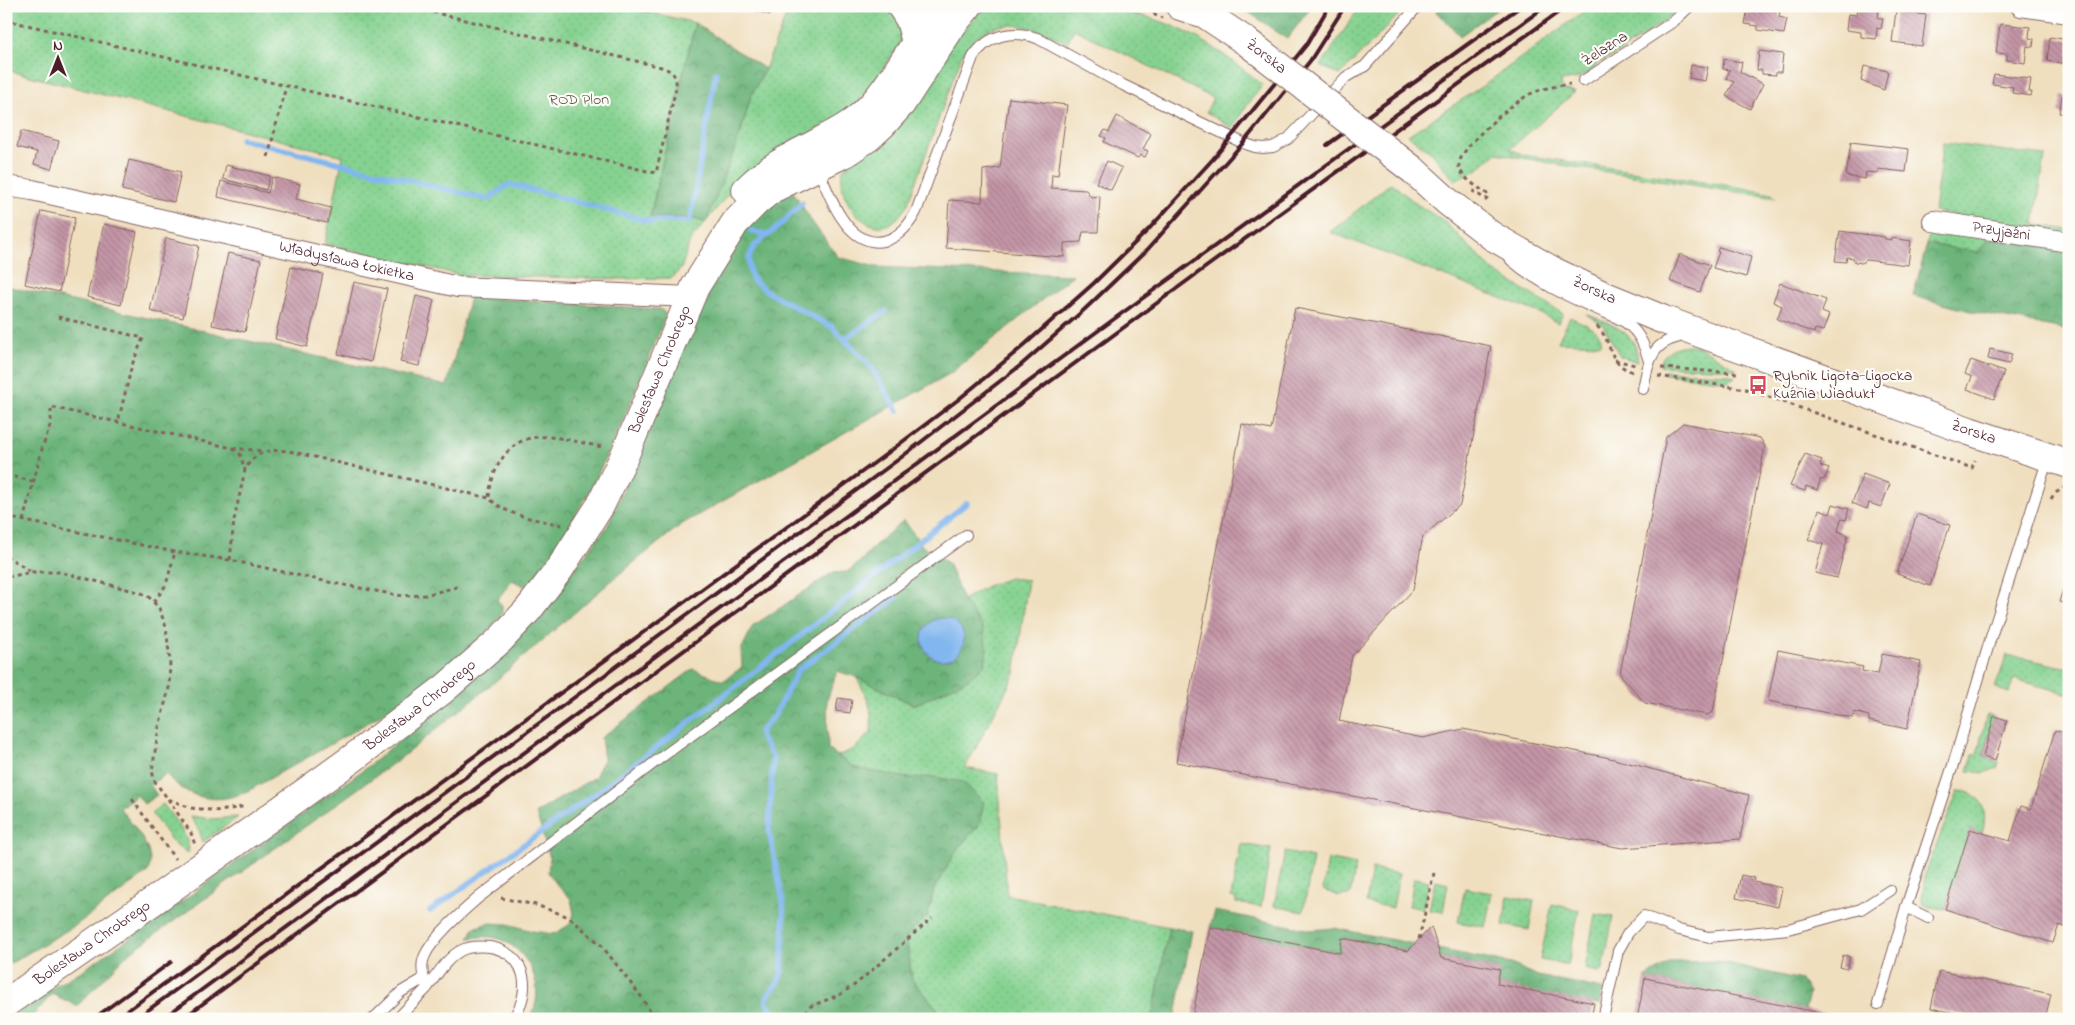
<svg xmlns="http://www.w3.org/2000/svg" width="2075" height="1025" viewBox="0 0 2075 1025" font-family="'Indie Flower',sans-serif">
<defs>
<pattern id="grass-dots" width="8" height="8" patternUnits="userSpaceOnUse" patternTransform="scale(1.25)"><rect width="8" height="8" fill="#85d290"/><path d="M2 2h.1M6 6h.1" fill="none" stroke="#74b47c" stroke-width="1.8" stroke-linecap="round"/></pattern>
<pattern id="forest-crowns" width="20" height="18" patternUnits="userSpaceOnUse" patternTransform="scale(1.25)"><rect width="20" height="18" fill="#6cb47a"/><path d="M2 6a3 3 0 1 1 6 0M12 15a3 3 0 1 1 6 0" fill="none" stroke="#5b9264"/></pattern>
<pattern id="building-back-hatch" width="6" height="6" patternUnits="userSpaceOnUse" patternTransform="scale(1.25)"><rect width="6" height="6" fill="#c496a7"/><path d="M-1 5l2 2M0 0l6 6M5-1l2 2" fill="none" stroke="#a17a88"/></pattern>
</defs>
<rect width="100%" height="100%" fill="#fdfcf7"/>
<filter id="ink" filterUnits="userSpaceOnUse"><feTurbulence type="fractalNoise" baseFrequency=".02" numOctaves="2"/><feDisplacementMap in="SourceGraphic" scale="10" xChannelSelector="R" yChannelSelector="G"/><feConvolveMatrix kernelMatrix="1 2 1 2 8 2 1 2 1" color-interpolation-filters="sRGB"/></filter>
<filter id="wash" filterUnits="userSpaceOnUse"><feTurbulence type="fractalNoise" baseFrequency=".0096" numOctaves="4" result="noise"/><feDisplacementMap in="SourceGraphic" scale="20" xChannelSelector="R" yChannelSelector="G"/><feGaussianBlur stdDeviation="1.12" result="paint"/><feColorMatrix in="noise" values="0 0 0 0 0 0 0 0 0 0 0 0 0 0 0 0 0 1.4 0 .05"/><feComposite in="paint" operator="in"/></filter>
<g filter="url(#wash)">
<rect width="100%" height="100%" fill="#f0dfbf"/>
<g fill="url(#grass-dots)" stroke="#68785e">
<path d="M6,6H624L695,23L650,216L690,218L705,222L739,138L751,96L765,69L790,6H886L894,15L901,32V40L898,47L857,105L755,167L724,199L701,228L690,241L681,269L671,278L621,279L461,275L325,244L343,156L6,70Z"/>
<path d="M1002,6C1065,6 1130,3 1188,33C1215,46 1240,67 1263,85L1247,105L1232,128L1206,112L1213,98L1074,29L1067,43C1027,23 990,11 962,55L907,206C903,210 899,218 894,221C869,241 834,198 843,170L979,12Z"/>
<path d="M1360,6H1407L1340,75L1321,66Z"/>
<path d="M1591,6H1682L1664,22L1615,55L1598,63L1591,72L1575,79L1561,81L1562,89L1575,92L1510,149L1524,155L1738,187L1772,194L1776,198L1555,164L1497,153L1475,171L1455,181L1430,152L1408,135L1484,85Z"/>
<path d="M1943,143L2045,156L2034,224L2069,230V238L1934,211Z"/>
<path d="M1391,183L1418,205L1445,222L1495,272L1563,314L1558,323L1537,312L1330,232Z"/>
<path d="M1931,226L1992,234L1978,252L1927,244Z"/>
<path d="M1586,314C1609,324 1640,331 1637,362L1620,356L1603,325Z"/>
<path d="M1570,317C1581,323 1604,329 1601,344L1558,342Z"/>
<path d="M1691,345L1700,347L1737,369L1660,366C1663,350 1677,345 1691,345Z"/>
<path d="M1664,371L1729,374L1735,377L1728,381L1664,374Z"/>
<path d="M1009,578L1028,580L1015,674L965,768L998,774L1007,895L1169,927L1152,1019H937V1009L912,979L906,937L928,915L934,889L958,848L979,825L934,777L907,778L855,768L838,756L854,749L871,732C873,708 868,697 856,677L914,705L970,678L983,628L963,600L987,586Z"/>
<path d="M2007,655L2069,668V694L2014,679L2009,693L1995,688Z"/>
<path d="M1987,714L1994,716L1983,757L1999,762L1997,768L1984,773L1968,771L1973,755L1977,754Z"/>
<path d="M1958,791C1982,791 1989,812 1982,833L1970,829L1945,909L1929,907L1923,904L1922,900L1925,874Z"/>
<path d="M163,804C171,815 193,840 188,853L175,845L151,813Z"/>
<path d="M190,816L212,819L238,817L203,842L199,830Z"/>
<path d="M1241,844L1271,849L1261,907L1236,903L1235,898L1231,897Z"/>
<path d="M1285,852L1313,858L1303,912L1274,906Z"/>
<path d="M1328,859L1356,865L1350,895L1339,896L1323,890Z"/>
<path d="M1372,869L1399,874L1393,908L1366,903Z"/>
<path d="M1414,878L1429,881L1423,909L1409,906Z"/>
<path d="M1435,881L1448,884L1443,912L1429,910Z"/>
<path d="M1465,888L1492,893L1485,927L1458,922Z"/>
<path d="M1508,896L1534,901L1529,930L1503,925Z"/>
<path d="M1552,904L1579,910L1568,965L1540,960Z"/>
<path d="M1595,914L1613,917L1603,969L1599,972L1585,969Z"/>
</g>
<g fill="url(#forest-crowns)" stroke="#5b6a52">
<path d="M1240,6H1312L1287,39Z"/>
<path d="M1440,6H1502L1460,36L1436,12Z"/>
<path d="M695,23L765,69L751,96L739,138L706,222L690,218L650,217Z"/>
<path d="M791,188L812,222L838,257L876,267L1073,275L951,373L682,524L617,576L492,684L402,757L128,954L77,1006L52,994L30,1019H10L50,989L83,970L152,923L366,768L461,690L562,584L607,527L656,414L704,297L741,227Z"/>
<path d="M1992,234L2069,247V330L1970,311L1913,296L1927,244L1978,252Z"/>
<path d="M6,286L447,386L470,297L658,309L662,310L666,315L625,416L591,489L556,547L531,582L524,586L512,580L497,600L502,605V614C493,628 477,641 464,652C400,710 321,749 246,792C217,805 187,799 166,774L150,785L157,795L144,804L137,795L120,808C132,826 159,851 147,873L76,925L6,966Z"/>
<path d="M904,520L923,547L948,563L963,600L983,628L987,649L985,664L970,678L914,705L856,677L837,671L827,700L828,749L855,768L907,778L934,777L963,782L984,802L979,825L958,848L934,889L928,915L906,937L912,979L937,1009V1019H529C549,989 528,947 496,938C487,936 478,937 469,938L474,928L488,923L508,924L532,931L554,934L569,925L574,914L571,899L558,886L548,872L550,858L536,813L595,777L604,759L601,738L693,669L723,681L742,667L741,650L753,626L832,573L847,572L861,561L876,544Z"/>
<path d="M1215,911L1311,930L1334,928L1414,944L1408,951L1343,938L1340,953L1210,927Z"/>
<path d="M1169,927L1192,931L1175,1019H1152Z"/>
<path d="M1438,949L1511,964L1538,976L1603,989L1599,1005L1497,984L1499,969L1441,958Z"/>
<path d="M1718,961L1801,980L1809,993L1805,1010L1645,978L1671,962Z"/>
</g>
<circle fill="#81b6ef" stroke="#666a8d" cx="943" cy="639" r="21"/>
<g fill="none" stroke-linecap="round" stroke-linejoin="round">
<g stroke="#81b6ef" stroke-width="5.5">
<path d="M241,139L486,199L490,198L509,184L648,221H690L716,72"/>
<path d="M802,203L779,226L755,245L749,257V269L753,280L768,292L832,327L869,364L898,411"/>
<path d="M751,231L766,234"/>
<path d="M844,339L886,311"/>
<path d="M430,911L609,784L785,648L967,503"/>
<path d="M786,1019L775,1015L766,1002L768,995L778,983L782,972L784,925L783,901L769,831L773,757L761,738L760,731L774,716L798,670L896,598"/>
</g>
</g>
<g id="blocks">
<g fill="url(#building-back-hatch)">
<path d="M628,6H650L649,12Z"/>
<path d="M757,6H773L771,15L756,11Z"/>
<path d="M1748,6H1781L1779,17L1787,19L1784,34L1758,30V26L1745,24Z"/>
<path d="M1857,6L1879,8L1878,18H1883L1881,29L1877,28L1876,39L1861,37V32L1846,30L1848,14L1856,15Z"/>
<path d="M1896,11L1926,15L1922,46L1892,42Z"/>
<path d="M2000,24L2030,27L2029,38L2034,39L2033,47L2027,46L2025,63L2007,60V54L1996,53Z"/>
<path d="M2050,37L2069,40V64L2047,61Z"/>
<path d="M1759,51L1783,54L1781,72H1776V75L1762,74V70H1757Z"/>
<path d="M1724,59L1742,62L1740,72L1763,84L1750,109L1726,96L1734,82L1726,78L1730,70L1723,69Z"/>
<path d="M1691,65L1708,67L1705,81L1689,78Z"/>
<path d="M1864,66L1888,71L1884,90L1861,81Z"/>
<path d="M1994,74L2031,79L2029,92H2032L2031,96L2012,93L2013,87L1992,84Z"/>
<path d="M2062,96L2069,97V114L2059,113Z"/>
<path d="M1009,98L1067,105L1058,175L1052,174L1051,188L1086,190L1091,197L1100,196L1098,232H1083L1081,242L1064,243V257L946,248L949,200L982,202L983,170L1000,168Z"/>
<path d="M1117,116L1151,134L1143,149L1148,151L1145,157L1140,155L1138,158L1104,142L1106,138L1101,136L1105,130L1109,132Z"/>
<path d="M21,131L59,141L51,169L34,164L37,152L17,147Z"/>
<path d="M1851,142L1909,149L1906,172L1878,169V173L1866,172L1865,179L1846,176Z"/>
<path d="M129,160L181,172L174,202L122,190Z"/>
<path d="M1107,161L1122,168L1111,190L1096,183Z"/>
<path d="M226,165L270,176L266,190L223,179Z"/>
<path d="M272,177L300,184L296,199L331,208L327,223L218,197L221,181L268,193Z"/>
<path d="M41,211L75,218L59,292L25,284Z"/>
<path d="M104,224L137,232L121,305L87,297Z"/>
<path d="M1840,231L1885,237V239L1892,240V238L1911,241L1908,265L1866,260L1862,263L1855,262L1853,258L1847,257L1846,262L1835,261Z"/>
<path d="M166,238L199,246L183,318L150,311Z"/>
<path d="M1719,247L1751,257L1746,277L1713,268L1719,252L1717,251Z"/>
<path d="M228,253L261,260L245,332L212,325Z"/>
<path d="M1680,254L1710,265L1700,292L1670,281Z"/>
<path d="M291,267L323,274L307,347L275,339Z"/>
<path d="M354,282L387,289L371,362L338,354Z"/>
<path d="M1780,283L1826,300L1822,312L1829,315L1823,331L1815,329L1814,333L1777,319L1782,306L1773,302Z"/>
<path d="M416,296L434,300L419,366L400,362Z"/>
<path d="M1295,308L1491,346L1460,505L1423,536L1413,590L1352,656L1339,721L1423,738L1463,729L1610,758L1749,795L1740,839L1622,848L1176,762L1242,424L1271,430Z"/>
<path d="M1990,349L2012,354L2009,364L1988,359Z"/>
<path d="M1971,360L2004,372L1994,399L1967,389L1972,377L1965,374Z"/>
<path d="M1683,423L1760,438L1765,446L1713,712L1707,715L1645,703L1620,674L1666,437Z"/>
<path d="M1805,454L1822,460L1820,466L1829,469L1824,480L1821,479L1817,490L1806,486L1805,491L1790,486Z"/>
<path d="M1863,474L1890,484L1881,507L1869,503L1867,509L1852,503Z"/>
<path d="M1833,504L1849,509L1846,520L1841,519L1838,531L1848,535L1837,578L1815,573L1823,544L1808,540L1819,510L1830,514Z"/>
<path d="M1917,514L1950,525L1930,586L1897,574Z"/>
<path d="M2064,586L2069,588V605L2059,602Z"/>
<path d="M1778,650L1863,667L1862,671L1878,674L1882,654L1921,662L1907,729L1869,721V716L1854,712L1853,718L1768,701Z"/>
<path d="M838,698L852,700L850,713L836,711Z"/>
<path d="M1994,716L2007,720L1995,761L1983,757Z"/>
<path d="M2055,730L2069,734V928L2059,925L2053,943L1945,909L1970,829L2010,841L2021,806L2031,809Z"/>
<path d="M1741,875L1755,878L1754,882L1782,888L1778,907L1736,898Z"/>
<path d="M1210,927L1340,953L1342,938L1408,951L1431,927L1441,958L1500,969L1497,984L1594,1003L1591,1019H1192Z"/>
<path d="M1843,955L1850,957L1847,969L1840,967Z"/>
<path d="M1939,971L2051,994L2045,1019H1983L1931,1008Z"/>
<path d="M1645,978L1842,1017V1019H1679L1671,1017V1019H1637Z"/>
</g>
</g>
</g>
<g filter="url(#ink)">
<use href="#blocks" fill-opacity="0" stroke="#84625f" stroke-width="1"/>
<g fill="none" stroke-linecap="round" stroke-linejoin="round">
<g stroke="#84625f" stroke-width="12">
<g id="lane">
<path d="M1583,81L1674,21L1690,6"/>
<path d="M818,168C825,185 831,202 841,217C864,253 897,248 916,212L973,57C988,35 1012,29 1037,38L1123,85L1243,143L1255,147L1263,148L1273,147L1288,139L1346,77L1365,66L1418,6"/>
<path d="M1511,260C1535,281 1565,295 1594,308C1606,314 1621,317 1631,327C1641,336 1645,348 1649,361"/>
<path d="M1643,389C1649,360 1651,341 1685,336"/>
<path d="M1906,907L1928,918"/>
<path d="M427,988C436,976 447,958 460,951C469,946 480,946 490,947C528,954 532,991 513,1019"/>
<path d="M1878,1004L1906,907L1954,762L1991,637L2048,458"/>
<path d="M373,1019L401,992L423,979"/>
<path d="M397,1019L427,988C424,980 421,969 423,961C427,942 463,911 478,898L659,759L966,535"/>
<path d="M1603,1019L1618,951L1628,933L1644,916L1679,930L1709,937L1788,929L1861,909L1890,890"/>
</g>
</g>
<g stroke="#84625f" stroke-width="22">
<g id="street">
<path d="M2021,6L2069,13"/>
<path id="s1" d="M6,186L32,190L458,287L691,297"/>
<path id="s2" d="M1933,221L2069,242"/>
</g>
</g>
<g stroke="#84625f" stroke-width="30">
<g id="secondary">
<path d="M901,6L910,20L916,42"/>
<path d="M1180,6L1205,14L1247,42"/>
<path id="s3" d="M1413,170L1448,202L1492,236L1553,271L1605,296L1664,320L1969,431L2069,464"/>
<path d="M746,190C778,158 809,150 846,127C875,109 891,80 910,52C919,37 930,23 937,6"/>
<path id="s4" d="M6,1003L152,902L353,758L444,689L500,640L528,610L559,570L600,506L623,459L695,287L735,223L757,201L772,189L845,153L869,137L883,124L901,104L953,24L968,6"/>
</g>
</g>
<g stroke="#84625f" stroke-width="3" stroke-dasharray="4 4" stroke-linecap="butt">
<path d="M1151,6L1155,15L1162,18"/>
<path d="M6,17L14,22L66,34L656,173L676,88C677,75 673,71 661,67L407,6"/>
<path d="M268,157L286,86"/>
<path d="M1473,193L1474,191L1486,200L1489,195C1481,189 1462,179 1459,167C1456,149 1514,102 1530,94C1543,88 1556,86 1570,84"/>
<path d="M58,317L143,338L132,365L118,422"/>
<path d="M1597,326C1614,343 1606,363 1633,372"/>
<path d="M1615,360L1635,365"/>
<path d="M1661,368L1737,373"/>
<path d="M1658,376L1746,389L1972,468L1975,460"/>
<path d="M233,448L240,454L245,470"/>
<path d="M6,475L32,481"/>
<path d="M2051,499L2054,494L2065,487"/>
<path d="M6,517L175,552L230,560L333,583L403,596L425,595L457,587"/>
<path d="M23,521L42,449L51,423V407L232,448L263,451"/>
<path d="M562,525C537,519 508,517 489,498C491,470 507,439 538,437C557,435 584,444 603,447"/>
<path d="M6,556L32,572"/>
<path d="M230,560L234,520L245,470C254,451 270,449 289,451L489,498"/>
<path d="M8,577L32,572H60L138,592L147,595L159,608L166,627L170,661L169,688L159,727L152,771L155,782L168,799L191,808L220,811L246,806"/>
<path d="M154,602L166,585L175,552"/>
<path d="M132,799L175,859"/>
<path d="M168,799L191,833L195,845"/>
<path d="M501,898L536,905L569,917L602,946L643,999L654,1019"/>
<path d="M1419,939L1434,873"/>
<path d="M799,1019L811,1006L839,995L856,984L932,918"/>
</g>
<use href="#lane" stroke="#fff" stroke-width="10"/>
<use href="#street" stroke="#fff" stroke-width="20"/>
<use href="#secondary" stroke="#fff" stroke-width="28"/>
<g stroke="#4a1f2b" stroke-width="4">
<path d="M1327,145L1521,6"/>
<path d="M93,1019L171,962"/>
<path d="M116,1019L885,455L959,399L1022,347L1094,283L1148,230L1213,159L1307,44L1329,6"/>
<path d="M136,1019L899,459L1021,365L1085,309L1147,250L1243,143L1310,61L1345,6"/>
<path d="M162,1019L1125,311L1546,6"/>
<path d="M182,1019L1206,267L1567,6"/>
</g>
<g stroke="#84625f" stroke-width="30" stroke-linecap="butt">
<g id="secondary-bridge">
<path id="s5" d="M1247,42L1413,170"/>
</g>
</g>
<use href="#secondary-bridge" stroke="#fff" stroke-width="28"/>
</g>
</g>
<defs>
<g id="bus-bare" transform="scale(1.5)"><path d="M-5-6H5V4H4V6H2V4H-2V6H-4V4H-5ZM-3.5-4V0h7V-4ZM-3.5 1.2v1.5H-2V1.2ZM2 1.2v1.5H3.5V1.2Z" fill="#d1495b" stroke="#fdfcf7" stroke-width="2.5" paint-order="stroke"/></g>
</defs>
<g fill-rule="evenodd">
<use href="#bus-bare" x="1758" y="385"/>
</g>
<g text-anchor="middle" dominant-baseline="central" stroke-width="4.5" stroke-linejoin="round" paint-order="stroke">
<g font-size="16" fill="#4a1f2b" stroke="#fdfcf7">
<text transform="translate(1605 49) rotate(-33)">Żelazna</text>
<text stroke="none"><textPath href="#s5" startOffset="24">Żorska</textPath></text>
<text stroke="none"><textPath href="#s2" startOffset="69">Przyjaźni</textPath></text>
<text stroke="none"><textPath href="#s1" startOffset="349">Władysława Łokietka</textPath></text>
<text stroke="none"><textPath href="#s3" startOffset="219">Żorska</textPath></text>
<text stroke="none"><textPath href="#s4" startOffset="930">Bolesława Chrobrego</textPath></text>
<text stroke="none"><textPath href="#s3" startOffset="624">Żorska</textPath></text>
<text stroke="none"><textPath href="#s4" startOffset="510">Bolesława Chrobrego</textPath></text>
<text stroke="none"><textPath href="#s4" startOffset="105">Bolesława Chrobrego</textPath></text>
</g>
<g font-size="16" fill="#5c5549" stroke="#fdfcf7">
<text x="579" y="100">ROD Plon</text>
</g>
<g font-size="16" fill="#4a1f2b" stroke="#fdfcf7" text-anchor="start">
<text x="1773" y="376">Rybnik Ligota-Ligocka<tspan x="1773" dy="18">Kuźnia Wiadukt</tspan></text>
</g>
</g>
<rect width="2075" height="1025" fill="none" stroke="#fdfcf7" stroke-width="25"/>
<g transform="translate(58 58)" stroke="#fdfcf7" stroke-width="4" paint-order="stroke">
<path d="M0-4L9 19L0 12L-9 19Z" fill="#4a1f2b"/>
<text y="-8" font-size="14" font-weight="bold" text-anchor="middle" fill="#4a1f2b">N</text>
</g>
</svg>
